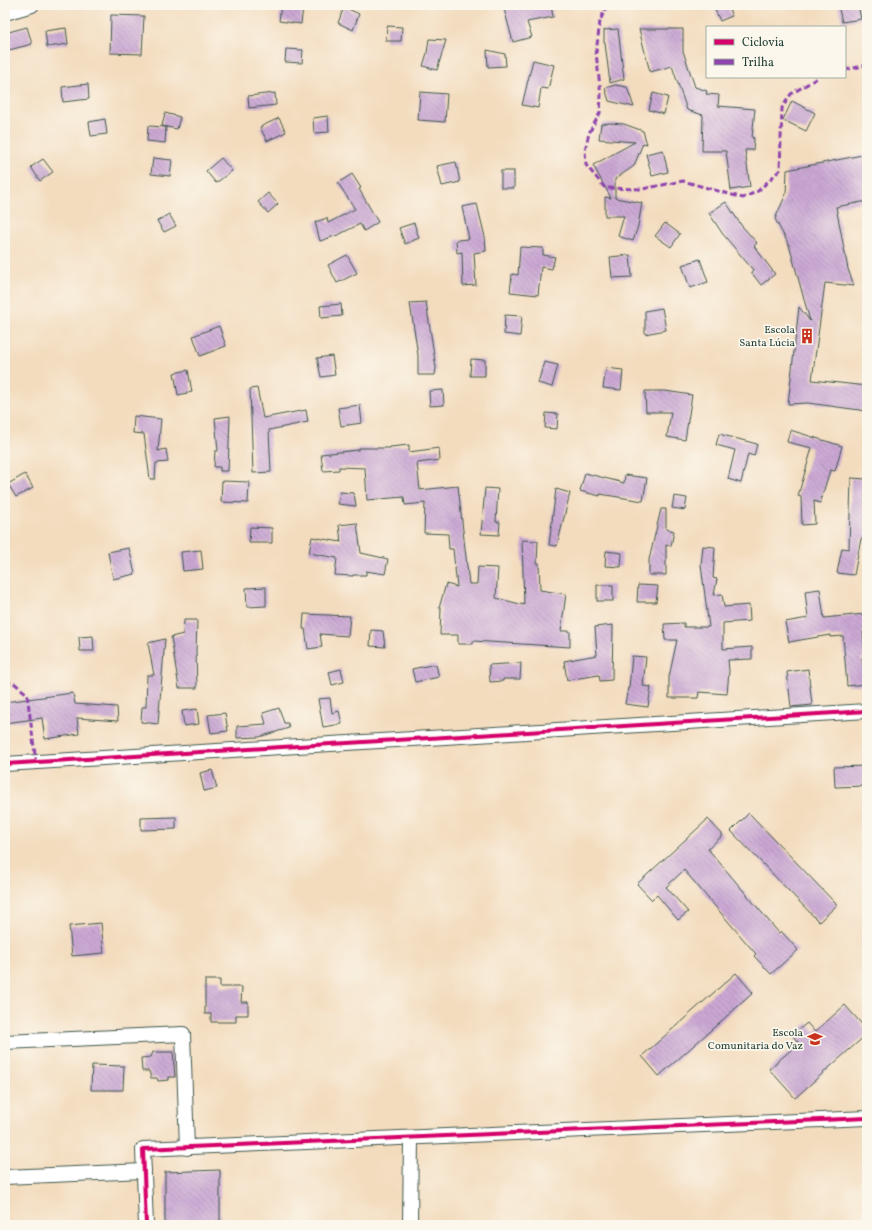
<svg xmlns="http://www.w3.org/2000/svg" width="872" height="1230" viewBox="0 0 872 1230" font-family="Vollkorn,serif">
<defs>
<pattern id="building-back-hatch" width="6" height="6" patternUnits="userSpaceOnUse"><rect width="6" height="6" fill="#cba8d4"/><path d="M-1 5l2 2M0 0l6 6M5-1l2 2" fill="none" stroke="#a48aad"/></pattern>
</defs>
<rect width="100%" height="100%" fill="#fbf7ec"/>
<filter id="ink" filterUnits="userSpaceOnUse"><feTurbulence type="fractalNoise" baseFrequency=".025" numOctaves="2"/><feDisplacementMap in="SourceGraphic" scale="8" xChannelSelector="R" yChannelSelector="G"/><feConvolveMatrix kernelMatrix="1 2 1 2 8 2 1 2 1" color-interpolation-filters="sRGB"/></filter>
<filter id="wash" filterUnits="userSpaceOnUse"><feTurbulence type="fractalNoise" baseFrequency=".012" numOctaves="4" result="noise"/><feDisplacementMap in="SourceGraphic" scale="16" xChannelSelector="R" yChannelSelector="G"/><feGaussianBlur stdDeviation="0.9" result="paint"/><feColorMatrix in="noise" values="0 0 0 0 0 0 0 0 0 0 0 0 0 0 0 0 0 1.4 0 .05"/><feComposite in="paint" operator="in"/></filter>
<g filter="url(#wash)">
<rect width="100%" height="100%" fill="#f3dcbe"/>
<g id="blocks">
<g fill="url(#building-back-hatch)">
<path d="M281,5L303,8L301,24L279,21Z"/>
<path d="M503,5H523L524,9L551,5L553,17L527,22L532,37L513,42Z"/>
<path d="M713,5H727L732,16L720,21Z"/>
<path d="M838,5H858L861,19L842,22Z"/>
<path d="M344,7L359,14L353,30L338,23Z"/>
<path d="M111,15L144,16L142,54L110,53Z"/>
<path d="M387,26L402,27L401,41H386Z"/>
<path d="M27,27L32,44L9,50L5,33Z"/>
<path d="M66,28L68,44L47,47L45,31Z"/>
<path d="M618,29L624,79L610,83L605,43H604V30Z"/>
<path d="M639,29H683V51L695,87L707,91L706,94L719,95L718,106L755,109L752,138H754L753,150H745L750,187L731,190L726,151H702L703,115L687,110L672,66L650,72Z"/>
<path d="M429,39L446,40L437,70L423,66L427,53Z"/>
<path d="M286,49L303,50L302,63L285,62Z"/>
<path d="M487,50L505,54L506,66L488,67Z"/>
<path d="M533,60L554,65L548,89L541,88L538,108L522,105Z"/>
<path d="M88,84L89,99L63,102L62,87Z"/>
<path d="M615,85L627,87L634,107L609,101L605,88Z"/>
<path d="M420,92L447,94L445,122L418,120Z"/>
<path d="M275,93L276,105L249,108L248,96Z"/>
<path d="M653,93L668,97L664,114L649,110Z"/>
<path d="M792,101L815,113L806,131L783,120Z"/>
<path d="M165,113L180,117L177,129L162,126Z"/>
<path d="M328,116L329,132L314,133L313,118Z"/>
<path d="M279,118L286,132L267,141L260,127Z"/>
<path d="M105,119L107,134L91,136L89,122Z"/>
<path d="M609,123L624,124L643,131L647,144L643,143L634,166L615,179V198L642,203L638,226L633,241L618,236L624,216H605V197L611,198L593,165L635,142L599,139L601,124Z"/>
<path d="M148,126L166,127L165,143L147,141Z"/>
<path d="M663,150L668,172L652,176L646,154Z"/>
<path d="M867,154V201L836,207L848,269L854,286L825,283L812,380L867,386V411L808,403L788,404L799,307L810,321L789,245L775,219L786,194L787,170Z"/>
<path d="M153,158L172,160L170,176L151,174Z"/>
<path d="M221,158L232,171L216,183L206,171Z"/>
<path d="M43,159L53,172L40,181L31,167Z"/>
<path d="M456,162L460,182L442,186L437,166Z"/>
<rect x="501" y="171" width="13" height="17"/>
<path d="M352,174L361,188L359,189L378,222L364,231L360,224L338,235L320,241L315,222L327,218L328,223L355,209L338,183Z"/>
<path d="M268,193L278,204L268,213L258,202Z"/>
<path d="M726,202L741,225L757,243L754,246L775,274L761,285L751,272L753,270L722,233L709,213Z"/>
<path d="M477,204L485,237L486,251L474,253L476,285L463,286L462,252L457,253L456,240L469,239L462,207Z"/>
<path d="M169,214L176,226L164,232L157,221Z"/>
<path d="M414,223L419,238L405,244L399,228Z"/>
<path d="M665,223L680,234L671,247L655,236Z"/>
<path d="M520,247L543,248V255L555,257L552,269L541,267L538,295L510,292L512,274L518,275Z"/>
<path d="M347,255L357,273L337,283L328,265Z"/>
<path d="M630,255L632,277L612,278L610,257Z"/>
<path d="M700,259L708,282L690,288L682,265Z"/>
<path d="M426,302L436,368L435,375H418V355L410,303Z"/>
<path d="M341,304L342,316L321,318L320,306Z"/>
<path d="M662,308L666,330L645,334V311Z"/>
<path d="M505,315L522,316L520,336L504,334Z"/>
<path d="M219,326L226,346L200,356L193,336Z"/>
<path d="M332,356L335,375L321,377L317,358Z"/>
<path d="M471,359L485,360V376H470Z"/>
<path d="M544,362L558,365L552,387L538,383Z"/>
<path d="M606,368L623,370L621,390L603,388Z"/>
<path d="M188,370L192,392L178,395L174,373Z"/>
<path d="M257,388L263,418L306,410L308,422L269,430L271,472L253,473L250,389Z"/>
<path d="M443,390L444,405L430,406L429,391Z"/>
<path d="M645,391H665L692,395L685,440L667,437L671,412H646Z"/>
<path d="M360,405L362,423L341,426L338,408Z"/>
<path d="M546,413L558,414L557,429L545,428Z"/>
<path d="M134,416L161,419L158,451L166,449L168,462L156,463L155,479H150L144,434L133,433Z"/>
<path d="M230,416L228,471H220V467H214L215,451H218L215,418Z"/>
<path d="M790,430L842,446L835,471L830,470L820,503L814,501L815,524L802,525L801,497L798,496L812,448L787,442Z"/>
<path d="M719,434L757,444L754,456L748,454L741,483L728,479L735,450L716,445Z"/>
<path d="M409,445V452L439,448L440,460L417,463L420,490L458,486L469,584H477L478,567L498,568L496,598L524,605L522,540L538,541L537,563H539L540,590L566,594L561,631H570V647L473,641V644H458V635H440L441,608H439L446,584L457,587L453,549H449L448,534L424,533L425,503L405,505L404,497L367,500L365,468L339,467V470L323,471L321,454L358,450L359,448H390V447Z"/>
<path d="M585,473L624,483L625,475L647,478L643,501L600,494V496L580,491Z"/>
<path d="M25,474L33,488L16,497L8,484Z"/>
<path d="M851,478L867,479V539H861L854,575L837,573L842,548L849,549Z"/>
<path d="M222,481L249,482L248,503L221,502Z"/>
<path d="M485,488L498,489L496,522H500L499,535L481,534Z"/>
<path d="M556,489L570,493L557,546L549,545Z"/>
<path d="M340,492L354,493L356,506L338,504Z"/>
<path d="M674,496L687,498L685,510L672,508Z"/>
<path d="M661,509H666V529L674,531L671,546L666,545V575H649V560Z"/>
<path d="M357,523L361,553L388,559L385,574L366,571V575H353V576L335,575L337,558L309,553L312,537L341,542L339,525Z"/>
<path d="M250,527L272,528V543H249Z"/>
<path d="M703,546L715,547L713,578L717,579L714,595L722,594L724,607L749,605L750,621L723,623V649L752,647V659L728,660L729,671L727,694L699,692L698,698H669V677L677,640H665L664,624L684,623V627H709L701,565Z"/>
<path d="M129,548L135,574L113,579L108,552Z"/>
<path d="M201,550L203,569L183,571L181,552Z"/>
<path d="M606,551L622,553L621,567L605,566Z"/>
<rect x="597" y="585" width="16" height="16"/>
<path d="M638,585L658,586L656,602H637Z"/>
<path d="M266,587V606L247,607L246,588Z"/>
<path d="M820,589L824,618L864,614L866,632H863L865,657L862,658L865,684L847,686L843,636L830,637V635L789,642L785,622L808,618L805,591Z"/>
<path d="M304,614L350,616L348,636L320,634L322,647L308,649L305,629H303Z"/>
<path d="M184,620H197L196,651L197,688H179L171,637L183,634Z"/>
<path d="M613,625L612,680L600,681L599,675L567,680L564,661L597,655L595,627Z"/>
<path d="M371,630L383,631L385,647L370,646Z"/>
<path d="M93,636L94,651H80L79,637Z"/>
<path d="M165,639L158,724L141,722L142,707H146L147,675H154L148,643Z"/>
<path d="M632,656L646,657L643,686L651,687L648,707L625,704L628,688H629Z"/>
<path d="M521,663L520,679H503V681L490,682L489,665Z"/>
<path d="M431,665H436L439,677L415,682L412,669Z"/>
<path d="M341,669L344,682L332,685L329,672Z"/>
<path d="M808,669L812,705L791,707L787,672Z"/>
<path d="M73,693L75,704L117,707L118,721L77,718L79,734L45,739L42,718L5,723V702Z"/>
<path d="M330,698L332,713L339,711L342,724L323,727L318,699Z"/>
<path d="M279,708L284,723H288L289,728L259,737L237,738V726L266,724L263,713Z"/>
<path d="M197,709L199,724L184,726L182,711Z"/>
<path d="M225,713L228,731L211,733L208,715Z"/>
<path d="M867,766V786L835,787L834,767Z"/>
<path d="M212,770L217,788L204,791L200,773Z"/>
<path d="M749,813L837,905L819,922L731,831Z"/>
<path d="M176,817V829L141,830V818Z"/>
<path d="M708,819L723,835L708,849L779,933L781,931L798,950L771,974L754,956L756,954L684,870L666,887L688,912L678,920L657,895L652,900L637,884Z"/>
<path d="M101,923L104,953L72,956L69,926Z"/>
<path d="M736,973L753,993L659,1076L642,1056Z"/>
<path d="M205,980H220V987H242L241,1002H248V1015H236V1022H211V1014H205Z"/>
<path d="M845,1005L867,1030V1034L795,1098L769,1069L799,1043L792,1035L807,1023L815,1032Z"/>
<path d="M153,1052H173L175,1077H169V1080L158,1081L157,1078H151L149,1071H142L141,1058L151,1057Z"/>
<path d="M92,1065L124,1066L123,1090H91Z"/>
<path d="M220,1170V1225H165V1172Z"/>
</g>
</g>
</g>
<g filter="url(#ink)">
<use href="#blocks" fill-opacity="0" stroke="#3f5549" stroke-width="1"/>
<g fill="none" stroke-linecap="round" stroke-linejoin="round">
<g stroke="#3f5549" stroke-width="16">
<g id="minor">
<path d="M5,13L32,5"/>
<path d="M5,764L867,711"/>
<path d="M5,1042L183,1034L187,1148"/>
<path d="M5,1177L144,1171"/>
<path d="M146,1225L143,1149L867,1118"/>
<path d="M410,1225L411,1138"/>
</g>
</g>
<use href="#minor" stroke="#fff" stroke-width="14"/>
<g stroke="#8e44ad" stroke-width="3" stroke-dasharray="6 3" stroke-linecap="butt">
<path d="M607,5L600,21L596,53L601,95L600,113L589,133L585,150L586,165L605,188L642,189L683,181L743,198L758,191L780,170L782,108L791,94L819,77"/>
<path d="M845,70L867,65"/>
<path d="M5,683H14L27,694L36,762"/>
</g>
<g stroke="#fbf7ec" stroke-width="6">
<g id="cycleway">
<path d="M5,764L867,711"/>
<path d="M146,1225L143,1149L867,1118"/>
</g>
</g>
<use href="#cycleway" stroke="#d6006c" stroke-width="4"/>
</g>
</g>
<defs>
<g id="building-bare" transform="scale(1.2)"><path d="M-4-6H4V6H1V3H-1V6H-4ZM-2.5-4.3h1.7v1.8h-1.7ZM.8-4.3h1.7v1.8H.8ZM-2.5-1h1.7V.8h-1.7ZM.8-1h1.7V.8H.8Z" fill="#c8321e" stroke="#fbf7ec" stroke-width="2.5" paint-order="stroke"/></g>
<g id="school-bare" transform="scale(1.2)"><path d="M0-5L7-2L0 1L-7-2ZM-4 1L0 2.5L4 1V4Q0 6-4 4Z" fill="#c8321e" stroke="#fbf7ec" stroke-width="2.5" paint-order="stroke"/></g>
</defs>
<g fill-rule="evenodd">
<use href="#building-bare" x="807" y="336"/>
<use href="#school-bare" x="815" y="1039"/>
</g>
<g text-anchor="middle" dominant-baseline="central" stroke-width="3.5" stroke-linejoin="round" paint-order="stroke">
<g font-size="11" fill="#1f3d34" stroke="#fbf7ec" text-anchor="end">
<text x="795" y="330">Escola<tspan x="795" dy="13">Santa Lúcia</tspan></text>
<text x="803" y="1033">Escola<tspan x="803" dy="13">Comunitaria do Vaz</tspan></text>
</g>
</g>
<rect width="872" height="1230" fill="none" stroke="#fbf7ec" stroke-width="20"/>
<rect x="706" y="26" width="140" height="52" fill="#fbf7ec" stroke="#a3ada2"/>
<rect x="714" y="39" width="20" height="6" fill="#d6006c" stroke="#a3ada2"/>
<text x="742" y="46" font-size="12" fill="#1f3d34">Ciclovia</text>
<rect x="714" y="59" width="20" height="6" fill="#8e44ad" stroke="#a3ada2"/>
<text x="742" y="66" font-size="12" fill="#1f3d34">Trilha</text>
</svg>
